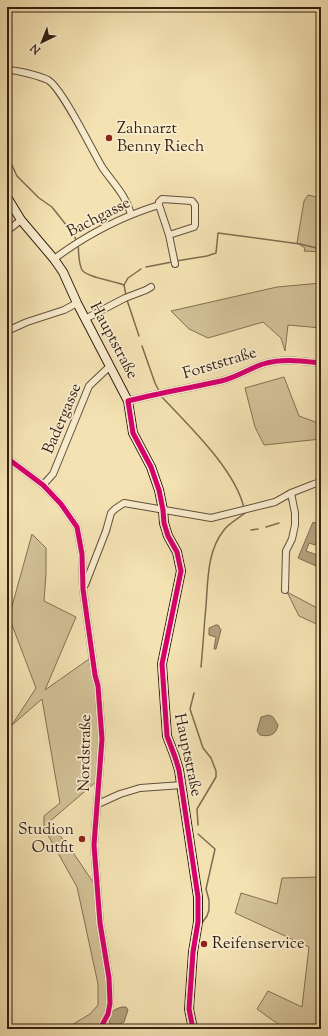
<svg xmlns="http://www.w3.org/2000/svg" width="328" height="1036" viewBox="0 0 328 1036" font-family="'Sorts Mill Goudy',serif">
<rect width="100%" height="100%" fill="#f4e2b3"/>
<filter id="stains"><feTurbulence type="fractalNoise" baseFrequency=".005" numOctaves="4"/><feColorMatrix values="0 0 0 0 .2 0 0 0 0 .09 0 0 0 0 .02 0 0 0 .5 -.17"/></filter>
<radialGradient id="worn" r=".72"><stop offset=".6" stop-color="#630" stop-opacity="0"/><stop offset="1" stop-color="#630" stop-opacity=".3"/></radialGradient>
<g fill="#d3c197" stroke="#827054">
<path d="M308,195L321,198V252L304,251L305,248L297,243L304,201Z"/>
<path d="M321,283V328L288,325L285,351L281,338L263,322L208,338L189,329L171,311L277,287Z"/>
<path d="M284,377L299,416L321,424V439L264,445L255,427L245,388Z"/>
<path d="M32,534L46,548V574L44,601L76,617L45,690L89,659L97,699L99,737L97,781L49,822L70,848L95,885L107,978L108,1003L103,1023L99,1029H65L90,1014L98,1005V984L77,887L44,828V816L60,803L42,699L12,725L36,688L9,617Z"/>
<path d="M287,592L321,610V626L299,616Z"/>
<path d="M321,877V1029H285L257,1009L268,991L302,1007L309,947L235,913L241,893L277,904L282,878Z"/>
</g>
<g fill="#b2a07c" stroke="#7f6c51">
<path d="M313,522L321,525V530L315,545L309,543L306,551L320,556L316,566L298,558Z"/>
<path d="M216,625H218L221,630L216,649H214L216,637L209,635V628Z"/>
<path d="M269,715L273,717L278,725C276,735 270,737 260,735L257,731L261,717Z"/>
<path d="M123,1007H126L128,1010L124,1022L118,1025L110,1024C107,1014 114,1008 123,1007Z"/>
</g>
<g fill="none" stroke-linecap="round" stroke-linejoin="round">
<g stroke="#7f6c51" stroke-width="1.5">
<path d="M7,155L17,176L39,198L52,207L74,235L76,240"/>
<path d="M78,244C79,252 78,262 82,270C86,277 115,281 124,285L126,295"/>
<path d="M176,261L207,256L216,253L218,233L300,244L321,249"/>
<path d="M146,267L172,262"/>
<path d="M124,285L128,278L141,269"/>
<path d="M127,300L139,336"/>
<path d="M142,346L155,383L159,391"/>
<path d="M161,396C188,425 235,469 244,508"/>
<path d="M266,527L279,523"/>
<path d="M251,530L258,529"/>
<path d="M201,667C203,647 204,626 206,606C208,580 207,551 224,530C228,524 239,518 245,513V511"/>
<path d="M194,693L190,709L203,748L211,758L216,771V777L197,809L198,825"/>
<path d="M198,834L215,849L206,889L209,900V910L207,916L202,923"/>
</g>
<g stroke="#62503a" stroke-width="8">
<g id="street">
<path d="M7,70C17,70 40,76 48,80C62,88 92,150 102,167C112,182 126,195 131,214"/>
<path d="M159,205V202L162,199L192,201L195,205V225L194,227L169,235"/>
<path d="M7,231L21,220"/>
<path d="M54,259C86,235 120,217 159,205L169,235L175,264"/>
<path d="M85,319L125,298L146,290L151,287"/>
<path d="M7,331L27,322L64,310L77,303"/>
<path d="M128,401C159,393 190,388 221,381C237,377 248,369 263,364C282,358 302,361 321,363"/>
<path d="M7,458L43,485L61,504L77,527L82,554L83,589L95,675L98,686L102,739L94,845L100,923L109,978L110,1003L108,1014L100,1029"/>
<path d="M43,485L53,474L89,386L110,366"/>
<path d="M85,585L106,531L111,513L115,509L124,503L211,518L275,502L291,493L314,484L321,482"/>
<path d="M285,590L286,551L292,539L295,525V513L291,493"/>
<path d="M98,804L120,794L140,788L182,785"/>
</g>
</g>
<g stroke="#321f11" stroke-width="10">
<path id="secondary" d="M7,197L21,220L54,259L63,272L77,303L128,401L133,433L151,467L159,490L163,510L164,523L168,536L177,552L181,571L162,664L167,736L175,757L179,770L198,897V922L193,952L189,1009L193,1029"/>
</g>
<use href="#street" stroke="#f8ecce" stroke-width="6"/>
<use href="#secondary" stroke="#f8ecce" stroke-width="8"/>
<g stroke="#f8ecce" stroke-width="8">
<g id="cycleway">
<path d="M7,458L43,485L61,504L77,527L82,554L83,589L95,675L98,686L102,739L94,845L100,923L109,978L110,1003L108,1014L100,1029"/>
<path d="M193,1029L189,1009L193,952L198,922V897L179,770L175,757L167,736L162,664L181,571L177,552L168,536L164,523L163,510L159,490L151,467L133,433L128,401C159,393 190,388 221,381C237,377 248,369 263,364C282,358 302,361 321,363"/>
</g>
</g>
<use href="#cycleway" stroke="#d6006c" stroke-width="5"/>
</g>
<g fill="#8f2418" stroke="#f8ecce" stroke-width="1.5">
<circle cx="109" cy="138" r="4"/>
<circle cx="82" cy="839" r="4"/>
<circle cx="204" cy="944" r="4"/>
</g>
<g text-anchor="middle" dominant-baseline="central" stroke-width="3.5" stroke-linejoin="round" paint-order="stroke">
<g font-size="16" fill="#321f11" stroke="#f8ecce" text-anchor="start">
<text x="117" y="129">Zahnarzt<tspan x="117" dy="18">Benny Riech</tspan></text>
<text x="74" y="830" text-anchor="end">Studion<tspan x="74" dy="18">Outfit</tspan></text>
<text x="212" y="944">Reifenservice</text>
</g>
<g font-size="16" fill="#321f11" stroke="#f8ecce">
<text transform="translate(99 218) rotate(-27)">Bachgasse</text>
<text transform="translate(113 341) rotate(62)">Hauptstraße</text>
<text transform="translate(220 364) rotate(-17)">Forststraße</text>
<text transform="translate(63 419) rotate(-67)">Badergasse</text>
<text transform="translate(86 753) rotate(-89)">Nordstraße</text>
<text transform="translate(187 755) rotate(78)">Hauptstraße</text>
</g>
</g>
<rect width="328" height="1036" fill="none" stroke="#f4e2b3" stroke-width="24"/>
<rect x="8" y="8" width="312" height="1020" fill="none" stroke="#321f11" stroke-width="2"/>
<rect x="12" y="12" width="304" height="1012" fill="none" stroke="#321f11"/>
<g transform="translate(42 42) rotate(223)" stroke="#f8ecce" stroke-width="3" paint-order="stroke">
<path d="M0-3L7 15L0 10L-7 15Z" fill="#321f11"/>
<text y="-6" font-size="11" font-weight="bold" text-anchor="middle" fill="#321f11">N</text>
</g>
<rect width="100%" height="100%" filter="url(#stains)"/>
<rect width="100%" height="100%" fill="url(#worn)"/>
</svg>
